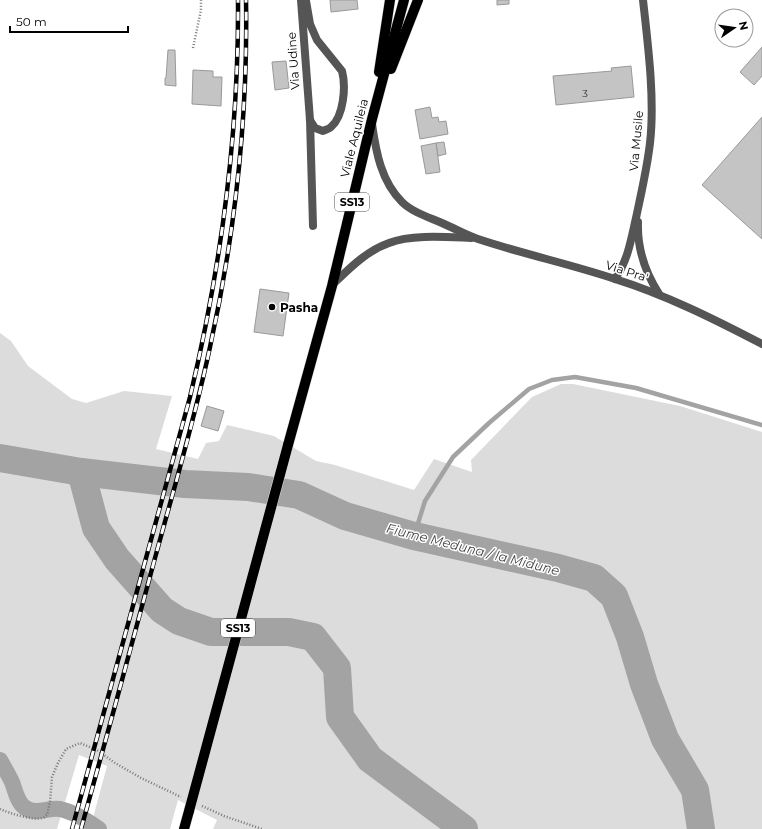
<svg xmlns="http://www.w3.org/2000/svg" width="762" height="829" viewBox="0 0 762 829" font-family="Montserrat,sans-serif">
<rect width="100%" height="100%" fill="#fff"/>
<path fill="#dcdcdc" d="M0,333L11,341L28,366L72,399L86,403L124,391L172,396L156,449L198,459L206,443L219,441L227,425L274,436L316,461L335,465L414,490L434,459L472,472L471,460L532,397L561,384H573L680,406L762,432V829H213L217,820L178,800L170,829H90L107,766L79,755L57,829H0Z"/>
<g fill="none" stroke-linecap="round" stroke-linejoin="round">
<path stroke="#a3a3a3" stroke-width="4.5" d="M414,536L425,501L453,457L489,423L529,389L552,380L575,377L636,388L762,425"/>
<path stroke="#a3a3a3" stroke-width="16" d="M0,760C4,767 8,774 12,782C15,790 17,801 24,807C36,816 48,807 60,809C74,812 88,821 99,829"/>
<g stroke="#a3a3a3" stroke-width="28">
<path d="M0,458L81,472L185,484L248,487L299,495L345,516L414,536L558,568L594,578L614,596L630,637L644,684L665,739L695,790L701,829"/>
<path d="M81,472L96,528L117,559L162,610L179,621L211,632H289L313,637L337,668L340,717L370,759L464,829"/>
</g>
</g>
<g fill="#c4c4c4" stroke="#999">
<path d="M330,0H357L358,9L331,12Z"/>
<path d="M497,0H509V4L497,5Z"/>
<path d="M762,47V76L754,85L740,72Z"/>
<path d="M168,50H175L176,86L165,85V78H166Z"/>
<path d="M286,61L289,88L275,90L272,62Z"/>
<path d="M631,66L634,97L556,105L553,76L612,71L611,68Z"/>
<path d="M193,70L213,71V77H222L221,106L192,104Z"/>
<path d="M430,107L432,118L438,117L439,122L446,121L448,134L420,139L415,110Z"/>
<path d="M762,117V239L702,185Z"/>
<path d="M444,142L446,154L438,156L436,143Z"/>
<path d="M436,143L440,172L426,174L421,146Z"/>
<path d="M260,289L289,293L283,336L254,332Z"/>
<path d="M207,406L224,411L218,431L201,426Z"/>
</g>
<g fill="none" stroke-linecap="round" stroke-linejoin="round">
<g stroke="#dbdbdb" stroke-width="11">
<g id="primary">
<path d="M391,69L418,0"/>
<path d="M379,72L390,0"/>
<path d="M288,445L332,286L372,119L404,0"/>
<path d="M184,829L189,811"/>
</g>
</g>
<g stroke="#777" stroke-width="2.5" stroke-dasharray="1 2" stroke-linecap="butt">
<path d="M193,48L201,10V0"/>
<path d="M202,806L224,816L262,829"/>
<path d="M0,809C9,813 33,821 42,818C44,818 45,816 47,815L50,802L52,777L58,763L66,749L80,743L97,750L115,763L141,778L181,797"/>
</g>
<g stroke="#555" stroke-width="8">
<path d="M301,0L310,120L313,226"/>
<path d="M306,1L310,24L317,40L342,71C346,86 344,116 331,127C329,129 325,130 323,131L315,128L310,120"/>
<path d="M638,222C637,249 645,272 659,294"/>
<path d="M615,279C628,260 631,240 636,218C641,194 647,169 650,143C655,99 648,45 643,0"/>
</g>
<g stroke="#555" stroke-width="8">
<path d="M372,124C376,152 381,181 402,202C412,212 428,217 442,223C454,228 466,235 478,239C523,254 570,264 615,279C666,295 714,319 762,344"/>
<path d="M332,285C349,269 366,251 389,243C411,234 447,237 471,238"/>
</g>
<use href="#primary" stroke="#000" stroke-width="10"/>
<g stroke="#000" stroke-width="4.5">
<g id="rail">
<path d="M72,829L190,397C221,267 239,134 238,0"/>
<path d="M81,829C106,739 131,648 155,558C174,488 195,418 210,347C235,234 248,116 246,0"/>
</g>
</g>
<use href="#rail" stroke="#fff" stroke-width="3" stroke-dasharray="9" stroke-linecap="butt"/>
<g stroke="#dbdbdb" stroke-width="11" stroke-linecap="butt">
<path id="primary-bridge" d="M189,811L288,445"/>
</g>
<use href="#primary-bridge" stroke="#000" stroke-width="10"/>
</g>
<circle fill="#000" stroke="#fff" stroke-width="1.5" cx="272" cy="307" r="4"/>
<g text-anchor="middle" dominant-baseline="central" stroke-width="3" stroke-linejoin="round" paint-order="stroke">
<g font-size="10" fill="#313131">
<text x="585" y="93">3</text>
</g>
<g fill="#fff" stroke="#4c4c4c" stroke-width="1">
<rect x="335" y="193" width="34" height="18" rx="3"/>
<rect x="221" y="619" width="34" height="18" rx="3"/>
</g>
<g font-size="11" font-weight="bold" fill="#000">
<text x="352" y="202">SS13</text>
<text x="238" y="628">SS13</text>
</g>
<g font-size="12" fill="#000" stroke="#fff">
<text transform="translate(293 61) rotate(-94)">Via Udine</text>
<text transform="translate(354 138) rotate(-76)">Viale Aquileia</text>
<text transform="translate(636 141) rotate(-85)">Via Musile</text>
<text transform="translate(627 271) rotate(18)">Via Pra'</text>
</g>
<g font-size="12" font-weight="bold" fill="#000" stroke="#fff" text-anchor="start">
<text x="280" y="307">Pasha</text>
</g>
<g font-size="13" font-style="italic" fill="#444" stroke="#fff">
<text transform="translate(473 549) rotate(14)">Fiume Meduna / la Midune</text>
</g>
</g>
<g transform="translate(734 28) rotate(77)"><circle r="19" fill="#ffffff" stroke="#999999"/>
<path d="M0-3L7 15L0 10L-7 15Z" fill="#000000"/>
<text y="-6" font-size="11" font-weight="bold" text-anchor="middle" fill="#000000">N</text>
</g>
<path d="M10 26v6h118v-6" fill="none" stroke="#000000" stroke-width="2"/>
<text x="16" y="26" font-size="12" fill="#000000" stroke="#ffffff" stroke-width="3" paint-order="stroke">50 m</text>
</svg>
